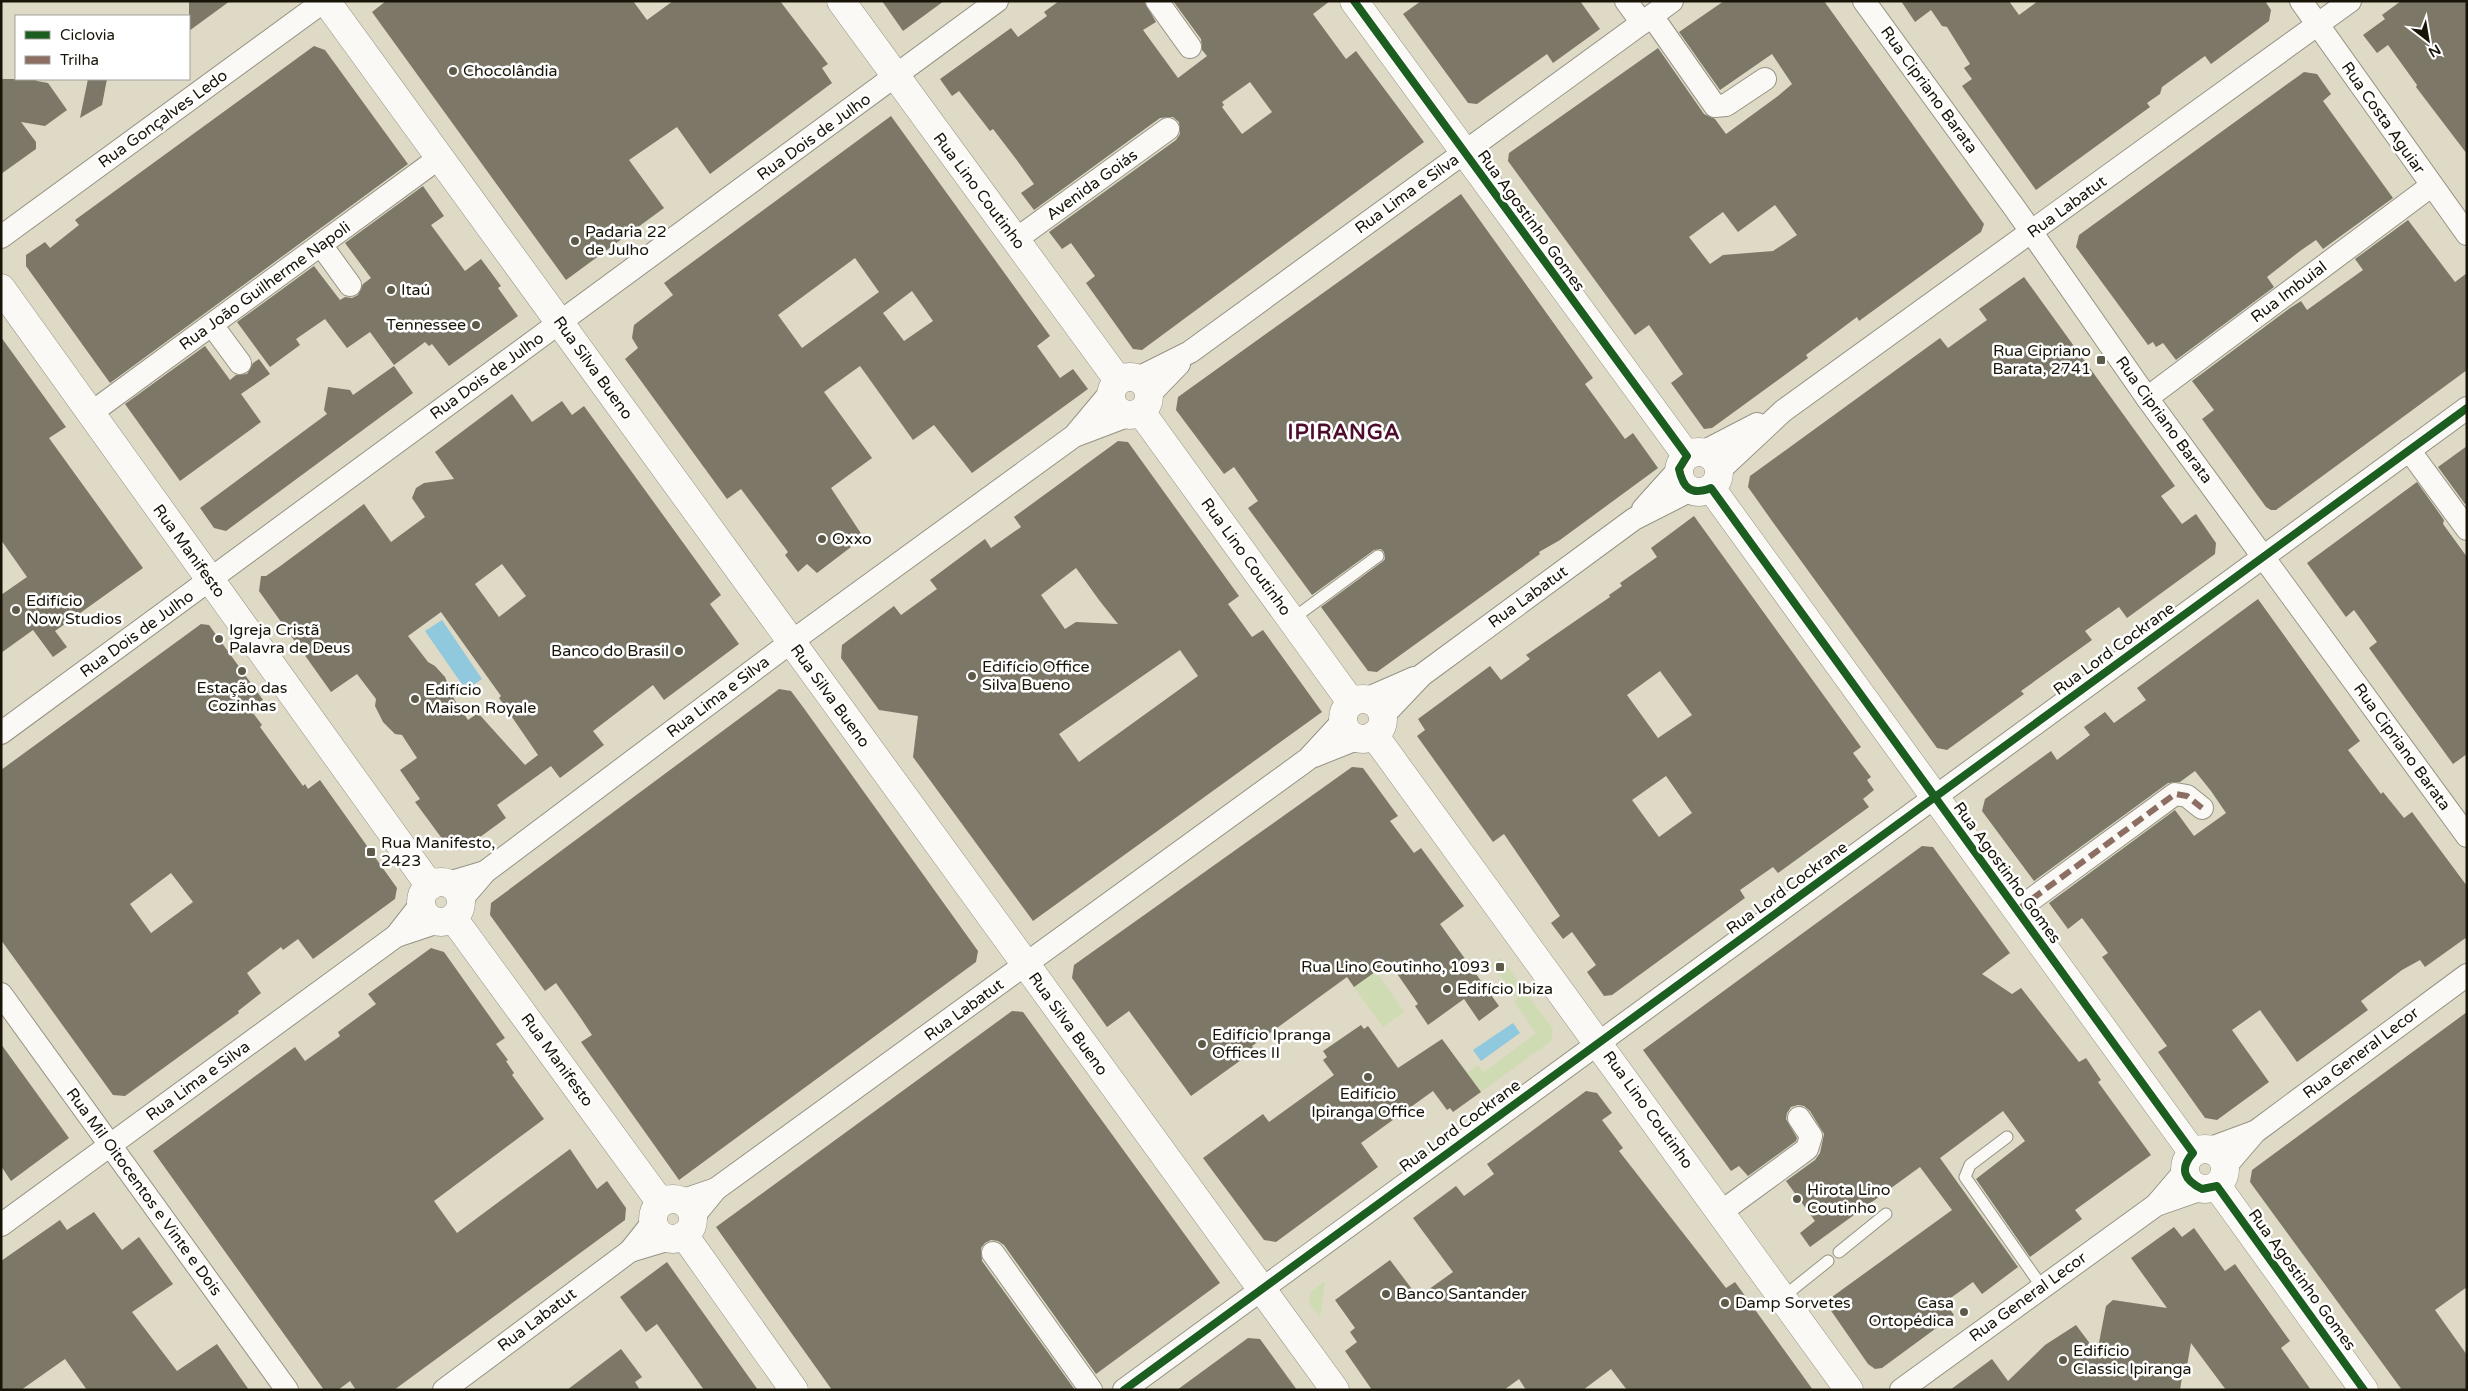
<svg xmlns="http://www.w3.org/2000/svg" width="2468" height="1391" viewBox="0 0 2468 1391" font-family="'Varela Round',sans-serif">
<rect width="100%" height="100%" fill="#dedac6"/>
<g fill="#cfdbb2">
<path d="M1501,958L1553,1029L1551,1041L1481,1092L1467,1073L1478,1065L1484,1072L1536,1033L1514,1002L1518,999L1491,964Z"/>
<path d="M1376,971L1404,1012L1383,1027L1354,987Z"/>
<path d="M1325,1281L1320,1317L1309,1303L1311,1292Z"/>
</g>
<g fill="#90c8de">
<path d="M442,620L482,679L466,690L425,631Z"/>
<path d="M1513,1023L1520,1033L1481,1061L1473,1050Z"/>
</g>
<g fill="#7d7767" fill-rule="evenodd">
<path d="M189,1H230L189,31Z"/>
<path d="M386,1H633L647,20L673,1H780L828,64L822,68L832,83L710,174L677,127L629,160L664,208L566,280L372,12Z"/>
<path d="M882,1H944L903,31Z"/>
<path d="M1059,1H1144L1156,22L1143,30L1178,78L1207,56L1202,50L1201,39L1173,1H1330L1313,14L1346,59L1356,51L1424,142L1142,350L1133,349L1086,283L1095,276L1071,243L1062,249L1049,232L1176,140L1180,134L1179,122L1173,117L1160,118L1034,210L1021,193L1034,184L1016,159L993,129L990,131L959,91L952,96L940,79L1011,28L1018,37L1047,16L1044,12ZM1250,82L1272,112L1242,134L1222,107L1224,105L1222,102Z"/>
<path d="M1421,1H1580L1600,29L1553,63L1547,54L1477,104L1468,103L1403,14Z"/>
<path d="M1724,1H1824L1984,224L1981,232L1966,243L1859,321L1857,317L1806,355L1808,358L1712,428L1704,429L1671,383L1683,374L1649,325L1635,335L1508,161L1509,153L1658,48L1704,114L1715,119L1726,134L1778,96L1792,84L1772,54L1720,90L1679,32ZM1775,205L1797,235L1773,251L1723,255L1710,264L1689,237L1723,212L1738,232Z"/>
<path d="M1901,1H2009L2019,15L2038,1H2265L2271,10L2269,21L2211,64L2205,56L2162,87L2160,94L2147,103L2150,107L2036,190L1962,86L1972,79L1964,68L1970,64L1947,27L1942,26L1931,10L1915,22Z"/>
<path d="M2401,1H2467V154L2416,87L2417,85L2388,45L2377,53L2363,35L2385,19L2382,15Z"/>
<path d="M314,46L325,50L408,164L110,383L26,266V255L45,242L50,248L79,225L75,220Z"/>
<path d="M2304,72L2317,74L2331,94L2323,101L2393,198L2323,249L2316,240L2300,251L2267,277L2274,287L2176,360L2163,343L2156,347L2153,342L2148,345L2076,247L2079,235Z"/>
<path d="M1,79H35L37,81L48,83L67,110L45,126L21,122L36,142V149L1,174Z"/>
<path d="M88,79H107L102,105L80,118Z"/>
<path d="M891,116L1050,336L1037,346L1060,378L1073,369L1088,389L972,473L934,425L913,440L860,366L824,392L872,458L831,488L862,535L849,544L851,547L817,573L807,564L798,572L785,555L788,552L741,489L727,499L625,359L638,348L632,338L634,325L673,295L664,283ZM855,258L879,292L802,348L778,315ZM912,291L933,321L904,341L883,313Z"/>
<path d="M423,186L444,216L431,225L465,271L481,259L501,286L498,288L518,316L449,366L432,344L429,346L425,342L394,365L370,332L347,348L325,319L296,339L300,345L270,367L237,322L314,266L340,300L345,297L352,298L358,295L363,284L371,278L345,243Z"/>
<path d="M1461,194L1593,378L1585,384L1596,399L1625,439L1633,433L1658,468L1560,540L1539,552L1540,554L1377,672L1368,671L1321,607L1382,562L1385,559L1384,552L1381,549L1374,550L1312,595L1248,508L1258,501L1234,467L1224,474L1176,410L1178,397Z"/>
<path d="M2408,220L2455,282L2467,273V370L2276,510H2271L2266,507L2202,419L2214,410L2192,381L2290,308L2301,301L2307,310L2363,270L2355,259Z"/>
<path d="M2024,277L2175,486L2161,496L2182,524L2196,514L2216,543L2215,554L2127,618L2119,607L2085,631L2092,640L2021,691L2024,694L1947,750L1937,748L1772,521L1748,487L1750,476L1940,338L1948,348L1987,320L1979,309Z"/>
<path d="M1,337L66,427L49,438L143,568L55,631L67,647L53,657L33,630L1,653V595L27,577L1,540Z"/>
<path d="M205,346L230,380L236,375L247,374L253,363L259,359L270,374L241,394L261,422L180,481L125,404Z"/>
<path d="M394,366L413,393L226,531L214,528L200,508L327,414L324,410L328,387L350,390L353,395Z"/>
<path d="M512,394L532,422L562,401L572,415L584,406L721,595L710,604L739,644L664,700L653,685L593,731L604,745L560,778L551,766L497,805L506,818L468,846L463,839L449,848L415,802L420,799L400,770L417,758L402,735L395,734L383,722L375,706L376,699L357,674L331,692L259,591L261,576H266L279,567L364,504L391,542L425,517L412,498L416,488L424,483L454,479L435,452ZM502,564L526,596L499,617L475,584ZM441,612L501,696L499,698L538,755L525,765L478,713L468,720L454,699L445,677L435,666L428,662L408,636Z"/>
<path d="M1118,441L1128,442L1239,596L1228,604L1252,637L1263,630L1322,712L1033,921L913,757L918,716L879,710L841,658L842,645L894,606L901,615L937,589L930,580L985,539L991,548L1021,527L1014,517ZM1076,568L1099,600L1118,624L1076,622L1065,629L1041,595ZM1180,650L1198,676L1079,762L1059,734Z"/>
<path d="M2467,446V503L2465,504L2438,467Z"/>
<path d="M2417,482L2444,520L2443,524L2467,557V754L2453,764L2369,648L2377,642L2354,610L2346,617L2307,563Z"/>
<path d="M1694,516L1861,747L1853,753L1871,777L1867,780L1874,790L1863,799L1869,807L1778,873L1773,867L1740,890L1745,898L1612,995L1604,996L1587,972L1596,965L1572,932L1563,939L1551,923L1560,916L1504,834L1493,842L1417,736L1425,730L1418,719L1490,666L1501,680L1530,659L1526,655L1610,597L1609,595L1622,586L1620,583L1657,557L1651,548ZM1660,671L1692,715L1658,738L1627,695ZM1666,776L1692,813L1659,837L1632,800Z"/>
<path d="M2258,599L2360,741L2348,750L2381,794L2383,792L2404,818L2412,812L2467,886V937L2425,967L2420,960L2402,970L2361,1001L2368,1010L2297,1062L2260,1010L2232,1030L2269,1082L2217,1120L2205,1118L2158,1052L2167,1046L2102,957L2108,953L2082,918L2068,929L2049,903L2175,810L2194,836L2226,813L2211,791L2195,771L2180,782L2168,783L2034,881L1982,811L1985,799L2051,751L2057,760L2090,735L2084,727L2105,712L2114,723L2146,700L2137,688Z"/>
<path d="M201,624L209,625L263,700L250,709L262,725L260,727L303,786L305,784L308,789L320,780L397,888L395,899L313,959L298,939L283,950L281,947L247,973L261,993L238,1011L239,1013L125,1096L113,1095L1,940V770ZM171,873L193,902L151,933L130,904Z"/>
<path d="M779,689L791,691L803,707L978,951L976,962L679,1180L581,1042L592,1035L580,1017L556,983L545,991L490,915L491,903Z"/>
<path d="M1352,767L1363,768L1398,816L1390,821L1414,853L1421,848L1464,906L1440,924L1499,1006L1479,1021L1464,999L1428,1025L1415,1006L1418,1004L1389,962L1354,987L1347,977L1252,1046L1255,1050L1191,1096L1129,1011L1107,1027L1072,978L1074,965Z"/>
<path d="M1922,846L1933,847L2010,953L1982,974L2012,994L2021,988L2079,1062L2086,1058L2101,1080L2098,1082L2151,1155L2075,1210L2082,1219L2030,1257L1976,1179L2025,1141L2003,1111L1940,1158L2018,1267L1982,1294L1973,1282L1945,1302L1954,1315L1882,1368L1875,1369L1868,1364L1825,1302L1952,1210L1920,1167L1810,1247L1800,1233L1815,1221L1786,1181L1815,1160L1820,1153L1824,1134L1810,1111L1804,1106L1798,1105L1791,1107L1787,1113L1786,1119L1797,1138L1796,1141L1748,1176L1739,1166L1731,1171L1643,1050Z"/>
<path d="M431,948L444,952L505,1038L496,1044L508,1060L506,1061L514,1073L512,1075L544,1119L434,1201L457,1233L570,1149L597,1189L607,1181L626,1208L625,1220L394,1390H356L350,1381L338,1390H324L153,1151L295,1047L305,1061L340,1036L338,1032L376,1004L368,994Z"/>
<path d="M1012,1011L1023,1012L1220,1283L1096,1374L1004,1245L998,1241L991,1240L985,1243L981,1248L982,1261L1075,1390H832L716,1227Z"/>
<path d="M2467,1012V1287L2435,1310L2467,1355V1390H2402L2250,1182L2252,1170Z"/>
<path d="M1361,1025L1364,1029L1368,1026L1398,1068L1442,1039L1481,1092L1453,1112L1450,1108L1447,1110L1433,1091L1361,1143L1378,1167L1276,1242L1264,1240L1203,1158L1263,1114L1269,1122L1334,1075L1323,1060L1327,1057L1323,1051Z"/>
<path d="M1,1044L69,1138L11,1181L1,1166Z"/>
<path d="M1586,1091L1597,1093L1612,1113L1602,1120L1623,1148L1619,1151L1726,1288L1735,1282L1813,1390H1627L1611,1369L1583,1390H1526L1519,1379L1504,1390H1372L1345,1351L1357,1342L1350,1332L1355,1328L1335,1300L1390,1260L1418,1297L1453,1272L1413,1218L1456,1186L1464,1196L1494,1174L1487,1164Z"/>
<path d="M94,1212L122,1250L139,1237L173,1284L132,1312L177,1371L217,1344L249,1390H87L65,1359L21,1390H1V1261L60,1220L67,1230Z"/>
<path d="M2174,1227L2182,1237L2194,1228L2225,1271L2235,1264L2290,1341L2281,1348L2311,1390H2226L2191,1343L2186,1372L2183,1371L2180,1390H1950L1992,1359L2008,1381L2045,1345L2076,1325L2097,1353L2106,1306L2113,1300L2167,1308L2131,1258Z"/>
<path d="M667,1262L736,1359L758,1390H704L657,1324L646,1332L620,1297Z"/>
<path d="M1248,1338L1260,1339L1297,1390H1177Z"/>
<path d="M621,1349L642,1377L635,1382L640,1390H567Z"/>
</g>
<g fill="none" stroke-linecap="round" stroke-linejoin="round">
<g stroke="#969384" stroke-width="13">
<g id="lane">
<path d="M1291,620L1378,556"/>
<path d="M2007,1137L1970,1165L1965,1177L2042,1287"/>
<path d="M1839,1252L1886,1214"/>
<path d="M1783,1297L1828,1261"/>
</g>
</g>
<g stroke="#969384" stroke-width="24">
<g id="street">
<path d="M1157,1L1190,47"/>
<path d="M1626,1L1642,23"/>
<path d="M1864,1L2016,210L2147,398L2467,836"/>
<path d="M2301,1L2467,234"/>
<path d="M1652,16L1715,106L1726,105L1765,79"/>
<path d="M1,237L324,1"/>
<path d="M1015,240L1168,129"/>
<path d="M321,245L350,285"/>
<path d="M212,325L240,363"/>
<path d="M1138,378L1190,352L1672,1"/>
<path d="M1150,394L1179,364"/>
<path d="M2147,398L2431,186"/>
<path d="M91,413L439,158"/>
<path d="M1077,435L1127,416"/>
<path d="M2409,450L2467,529"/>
<path d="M1703,452L1757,424"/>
<path d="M1720,470L1783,411L2350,1"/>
<path d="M1643,509L1679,469"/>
<path d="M1366,699L1414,678"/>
<path d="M1383,716L1422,675L1634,519L1691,490"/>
<path d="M1,733L997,1"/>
<path d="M1314,756L1359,738"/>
<path d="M448,883L485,872"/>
<path d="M461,900L485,872L791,642L1074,436L1110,393"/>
<path d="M2017,910L2175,794L2187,796L2202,808"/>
<path d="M396,936L438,922"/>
<path d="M1,994L287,1390"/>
<path d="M2208,1149L2254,1132"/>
<path d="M2225,1167L2255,1132L2467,975"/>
<path d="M681,1201L716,1189"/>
<path d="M2156,1205L2202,1189"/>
<path d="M1721,1212L1807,1149L1811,1136L1799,1118"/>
<path d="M693,1217L716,1189L1308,759L1343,721"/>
<path d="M1,1225L396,936L421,904"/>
<path d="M630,1251L670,1239"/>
<path d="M993,1253L1091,1390"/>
<path d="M444,1390L630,1251L653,1222"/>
<path d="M1124,1390L2467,408"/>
<path d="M1901,1390L2156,1205L2185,1171"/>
</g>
</g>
<g stroke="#969384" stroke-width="29">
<g id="secondary">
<path d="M326,1L1335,1390"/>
<path d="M841,1L1118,380"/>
<path d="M1354,1L1687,456"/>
<path d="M1,288L430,886"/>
<circle cx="1130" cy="396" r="19"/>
<path d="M1141,412L1351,702"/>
<circle cx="1699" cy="472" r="20"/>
<path d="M1711,488L2193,1153"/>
<circle cx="1363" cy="719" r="20"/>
<path d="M1374,735L1849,1390"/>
<circle cx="441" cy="902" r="20"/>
<path d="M453,918L661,1203"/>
<circle cx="2205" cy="1169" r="20"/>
<path d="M2217,1186L2364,1390"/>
<circle cx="673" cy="1219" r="20"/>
<path d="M684,1235L794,1390"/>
</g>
</g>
<use href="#lane" stroke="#faf9f6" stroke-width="11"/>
<use href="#street" stroke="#faf9f6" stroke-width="22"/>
<use href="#secondary" stroke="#faf9f6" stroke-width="28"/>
<path stroke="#8d6e63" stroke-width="6" stroke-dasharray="12 6" stroke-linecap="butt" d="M2017,910L2175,794L2187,796L2202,808"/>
<g stroke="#fff" stroke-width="11">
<g id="cycleway">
<path d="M1354,1L1687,456L1679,469C1683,488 1691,496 1711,488L2193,1153C2179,1169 2184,1180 2202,1189L2217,1186L2364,1390"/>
<path d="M1124,1390L2467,408"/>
</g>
</g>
<use href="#cycleway" stroke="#1b5e20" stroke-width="8"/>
</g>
<g fill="#5d5a4a" stroke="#fff" stroke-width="2">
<circle cx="453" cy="71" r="5"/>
<circle cx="575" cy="241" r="5"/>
<circle cx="391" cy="290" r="5"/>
<circle cx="476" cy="325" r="5"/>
<rect x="2096" y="355" width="10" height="10" rx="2.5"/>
<circle cx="822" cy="539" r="5"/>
<circle cx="16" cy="610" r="5"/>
<circle cx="219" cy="639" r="5"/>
<circle cx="679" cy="651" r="5"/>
<circle cx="242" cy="671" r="5"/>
<circle cx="972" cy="676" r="5"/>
<circle cx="415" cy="699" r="5"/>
<rect x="366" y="847" width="10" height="10" rx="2.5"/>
<rect x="1495" y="962" width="10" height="10" rx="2.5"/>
<circle cx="1447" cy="989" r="5"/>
<circle cx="1202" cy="1044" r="5"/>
<circle cx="1368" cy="1077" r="5"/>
<circle cx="1797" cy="1199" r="5"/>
<circle cx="1386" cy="1294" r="5"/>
<circle cx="1725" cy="1303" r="5"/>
<circle cx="1964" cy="1312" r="5"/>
<circle cx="2063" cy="1360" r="5"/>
</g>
<g text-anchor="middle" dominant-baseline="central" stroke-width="5" stroke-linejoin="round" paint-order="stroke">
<g font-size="16" fill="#181508" stroke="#fff" text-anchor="start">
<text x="463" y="71">Chocolândia</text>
<text x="585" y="232">Padaria 22<tspan x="585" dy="18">de Julho</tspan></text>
<text x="401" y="290">Itaú</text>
<text x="466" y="325" text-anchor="end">Tennessee</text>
<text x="2091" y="351" text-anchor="end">Rua Cipriano<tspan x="2091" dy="18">Barata, 2741</tspan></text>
<text x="832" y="539">Oxxo</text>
<text x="26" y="601">Edifício<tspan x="26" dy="18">Now Studios</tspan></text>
<text x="229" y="630">Igreja Cristã<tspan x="229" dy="18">Palavra de Deus</tspan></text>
<text x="669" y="651" text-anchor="end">Banco do Brasil</text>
<text x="982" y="667">Edifício Office<tspan x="982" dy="18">Silva Bueno</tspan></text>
<text x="242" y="688" text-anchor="middle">Estação das<tspan x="242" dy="18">Cozinhas</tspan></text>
<text x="425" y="690">Edifício<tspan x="425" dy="18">Maison Royale</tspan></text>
<text x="381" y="843">Rua Manifesto,<tspan x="381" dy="18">2423</tspan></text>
<text x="1490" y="967" text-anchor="end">Rua Lino Coutinho, 1093</text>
<text x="1457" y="989">Edifício Ibiza</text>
<text x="1212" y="1035">Edifício Ipranga<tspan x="1212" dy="18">Offices II</tspan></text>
<text x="1368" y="1094" text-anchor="middle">Edifício<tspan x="1368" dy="18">Ipiranga Office</tspan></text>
<text x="1807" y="1190">Hirota Lino<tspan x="1807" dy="18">Coutinho</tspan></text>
<text x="1396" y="1294">Banco Santander</text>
<text x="1735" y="1303">Damp Sorvetes</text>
<text x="1954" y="1303" text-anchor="end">Casa<tspan x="1954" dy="18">Ortopédica</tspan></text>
<text x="2073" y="1351">Edifício<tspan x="2073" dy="18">Classic Ipiranga</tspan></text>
</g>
<g font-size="16" fill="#181508" stroke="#fff">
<text transform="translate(1929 90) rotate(54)">Rua Cipriano Barata</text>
<text transform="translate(2383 118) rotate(55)">Rua Costa Aguiar</text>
<text transform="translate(163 119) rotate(-36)">Rua Gonçalves Ledo</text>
<text transform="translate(814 137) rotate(-36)">Rua Dois de Julho</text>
<text transform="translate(1092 185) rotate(-36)">Avenida Goiás</text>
<text transform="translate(979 191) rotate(53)">Rua Lino Coutinho</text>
<text transform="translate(1407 194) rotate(-36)">Rua Lima e Silva</text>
<text transform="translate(2067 207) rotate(-36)">Rua Labatut</text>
<text transform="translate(1531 221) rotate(54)">Rua Agostinho Gomes</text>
<text transform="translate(265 286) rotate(-36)">Rua João Guilherme Napoli</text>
<text transform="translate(2289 292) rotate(-37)">Rua Imbuial</text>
<text transform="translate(593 368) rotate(54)">Rua Silva Bueno</text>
<text transform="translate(487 376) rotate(-36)">Rua Dois de Julho</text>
<text transform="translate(2164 420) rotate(54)">Rua Cipriano Barata</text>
<text transform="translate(189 551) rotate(54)">Rua Manifesto</text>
<text transform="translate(1246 557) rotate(54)">Rua Lino Coutinho</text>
<text transform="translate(1528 597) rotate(-36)">Rua Labatut</text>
<text transform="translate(137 634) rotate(-36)">Rua Dois de Julho</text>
<text transform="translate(2114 649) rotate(-36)">Rua Lord Cockrane</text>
<text transform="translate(830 696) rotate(54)">Rua Silva Bueno</text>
<text transform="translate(718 697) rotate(-37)">Rua Lima e Silva</text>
<text transform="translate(2402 747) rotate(54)">Rua Cipriano Barata</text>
<text transform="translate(2007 873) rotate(54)">Rua Agostinho Gomes</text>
<text transform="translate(1787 888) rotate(-36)">Rua Lord Cockrane</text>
<text transform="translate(964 1010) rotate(-36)">Rua Labatut</text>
<text transform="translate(1068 1024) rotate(54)">Rua Silva Bueno</text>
<text transform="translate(2361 1053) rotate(-37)">Rua General Lecor</text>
<text transform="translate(557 1060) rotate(54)">Rua Manifesto</text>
<text transform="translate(198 1081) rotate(-36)">Rua Lima e Silva</text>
<text transform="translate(1648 1110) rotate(54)">Rua Lino Coutinho</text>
<text transform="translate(1460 1126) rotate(-36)">Rua Lord Cockrane</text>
<text transform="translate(144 1192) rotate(54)">Rua Mil Oitocentos e Vinte e Dois</text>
<text transform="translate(2302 1280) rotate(54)">Rua Agostinho Gomes</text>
<text transform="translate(2028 1297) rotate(-36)">Rua General Lecor</text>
<text transform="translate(537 1320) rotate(-37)">Rua Labatut</text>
</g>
<g font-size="21" font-weight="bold" letter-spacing="1" fill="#4e0c2c" stroke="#fff">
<text x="1344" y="432">IPIRANGA</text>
</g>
</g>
<rect width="2468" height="1391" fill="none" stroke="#181508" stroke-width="5"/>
<rect x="15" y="15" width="175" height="65" fill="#ffffff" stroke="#a3a19c"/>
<rect x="25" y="31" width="25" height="8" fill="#1b5e20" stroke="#a3a19c"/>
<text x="60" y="40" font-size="15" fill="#181508">Ciclovia</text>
<rect x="25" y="56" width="25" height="8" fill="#8d6e63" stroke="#a3a19c"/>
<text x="60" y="65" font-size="15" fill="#181508">Trilha</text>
<g transform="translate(2428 40) rotate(149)" stroke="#ffffff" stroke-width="4" paint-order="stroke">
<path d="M0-4L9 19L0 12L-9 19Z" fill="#181508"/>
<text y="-8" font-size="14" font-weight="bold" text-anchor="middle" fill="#181508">N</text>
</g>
</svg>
